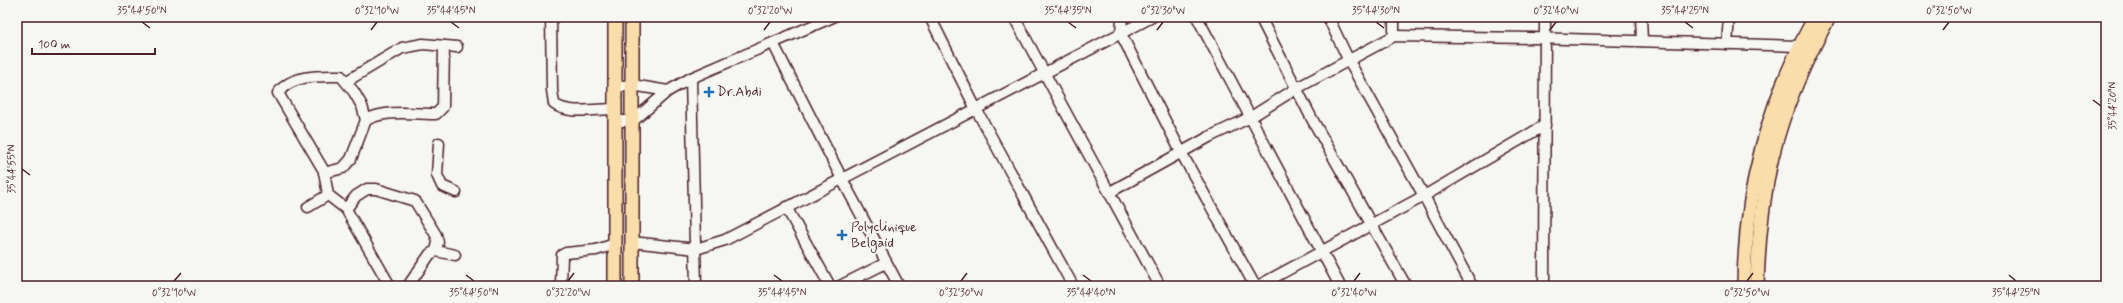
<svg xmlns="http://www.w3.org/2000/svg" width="2123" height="303" viewBox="0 0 2123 303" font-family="Mynerve,sans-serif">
<rect width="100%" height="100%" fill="#f6f6f2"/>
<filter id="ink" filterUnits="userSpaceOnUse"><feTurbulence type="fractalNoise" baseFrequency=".025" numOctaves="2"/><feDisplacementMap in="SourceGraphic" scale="8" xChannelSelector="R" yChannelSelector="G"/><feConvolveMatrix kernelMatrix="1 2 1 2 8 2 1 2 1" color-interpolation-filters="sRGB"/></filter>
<g filter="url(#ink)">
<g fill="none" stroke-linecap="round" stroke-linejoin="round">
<g stroke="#4a1f2b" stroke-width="13">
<g id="minor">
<path d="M551,17L552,90L554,104C569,115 596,109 614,109"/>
<path d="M930,17L976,109L1073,286"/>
<path d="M1014,17L1160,286"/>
<path d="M1122,17L1121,34L1182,154L1255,286"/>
<path d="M1197,17L1340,286"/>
<path d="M1260,17L1312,119L1406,286"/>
<path d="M1328,17L1349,61L1424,196L1472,286"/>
<path d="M1394,17V36"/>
<path d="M1641,17L1642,41"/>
<path d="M773,43L842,179L899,286"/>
<path d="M1727,44L1729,17"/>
<path d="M691,78L696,286"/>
<path d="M347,81L402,48L423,44L457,47"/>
<path d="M614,87L632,85L668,91"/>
<path d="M366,120C386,109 414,114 436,114L443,107L444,46"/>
<path d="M614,121H633L668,91L691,78L833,17"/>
<path d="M439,143L437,175L442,186L456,192"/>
<path d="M324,173L343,168L351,159L366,120L362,106L354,92L341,76C320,76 292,74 278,93L324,171L328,195L346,209L390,286"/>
<path d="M1110,192L1209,137L1251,117L1297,88L1394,36L1532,38L1799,46"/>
<path d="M308,207L328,195"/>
<path d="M786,207L830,286"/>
<path d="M346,209L356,196L367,189H376L415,201L436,235L438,242L436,251"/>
<path d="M632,242L696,249L725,240L1152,17"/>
<path d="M408,286L430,254L436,251L455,255"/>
<path d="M561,286L562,255L566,253L596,250L615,244"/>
<path d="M840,286L886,263"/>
<path d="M1258,286L1424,196L1545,125"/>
<path d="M1544,286L1545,17"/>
</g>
</g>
<g stroke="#4a1f2b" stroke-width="16">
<g id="major">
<path d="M615,17V286"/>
<path d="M632,17V286"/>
<path d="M1744,286C1745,188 1768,102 1815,17"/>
<path d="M1757,286C1758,249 1761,213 1768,176C1778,120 1802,66 1829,17"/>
</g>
</g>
<use href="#minor" stroke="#f6f6f2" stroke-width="10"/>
<use href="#major" stroke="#f9deab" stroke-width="13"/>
</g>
</g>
<path fill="none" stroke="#4a1f2b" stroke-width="1.5" d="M142,22L150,28M451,22L459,28M1068,22L1076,28M1376,22L1384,28M1685,22L1693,28M371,30L377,22M764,30L770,22M1157,30L1163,22M1550,30L1556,22M1943,30L1949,22M2093,100L2101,106M22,169L30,175M466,275L474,281M774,275L782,281M1083,275L1091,281M2009,275L2016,281M174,281L181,273M568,281L574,273M961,281L967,273M1354,281L1360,273M1747,281L1753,273"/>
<g fill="#1f6fb2" stroke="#f6f6f2" stroke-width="1.5">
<path d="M707 86h4v4h4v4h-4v4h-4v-4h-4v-4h4z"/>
<path d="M840 229h4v4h4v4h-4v4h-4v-4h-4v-4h4z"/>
</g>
<g text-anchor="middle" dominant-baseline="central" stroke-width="4" stroke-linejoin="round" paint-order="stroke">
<g font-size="14" fill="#4a1f2b" stroke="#f6f6f2" text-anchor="start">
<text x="717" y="92">Dr.Abdi</text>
<text x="851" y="227">Polyclinique<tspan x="851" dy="16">Belgaid</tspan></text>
</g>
</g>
<rect width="2123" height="303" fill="none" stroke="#f6f6f2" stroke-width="44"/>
<path d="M32 48v6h123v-6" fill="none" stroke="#4a1f2b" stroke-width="2"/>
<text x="38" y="48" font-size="12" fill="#4a1f2b" stroke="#f6f6f2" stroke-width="3" paint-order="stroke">100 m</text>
<rect x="22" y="22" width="2079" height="259" fill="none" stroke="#4a1f2b" stroke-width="1.5"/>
<g font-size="10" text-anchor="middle" fill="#4a1f2b">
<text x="142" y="14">35°44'50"N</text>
<text x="377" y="14">0°32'10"W</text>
<text x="451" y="14">35°44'45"N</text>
<text x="770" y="14">0°32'20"W</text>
<text x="1068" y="14">35°44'35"N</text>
<text x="1163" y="14">0°32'30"W</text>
<text x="1376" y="14">35°44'30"N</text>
<text x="1556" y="14">0°32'40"W</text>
<text x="1685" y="14">35°44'25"N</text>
<text x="1949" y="14">0°32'50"W</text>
<text transform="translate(2112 106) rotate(-90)" y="4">35°44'20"N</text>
<text transform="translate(11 169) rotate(-90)" y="4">35°44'55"N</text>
<text x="174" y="296">0°32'10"W</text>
<text x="474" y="296">35°44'50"N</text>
<text x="568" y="296">0°32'20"W</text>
<text x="782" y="296">35°44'45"N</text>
<text x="961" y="296">0°32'30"W</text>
<text x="1091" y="296">35°44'40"N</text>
<text x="1354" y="296">0°32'40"W</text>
<text x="1747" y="296">0°32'50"W</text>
<text x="2016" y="296">35°44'25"N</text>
</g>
</svg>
